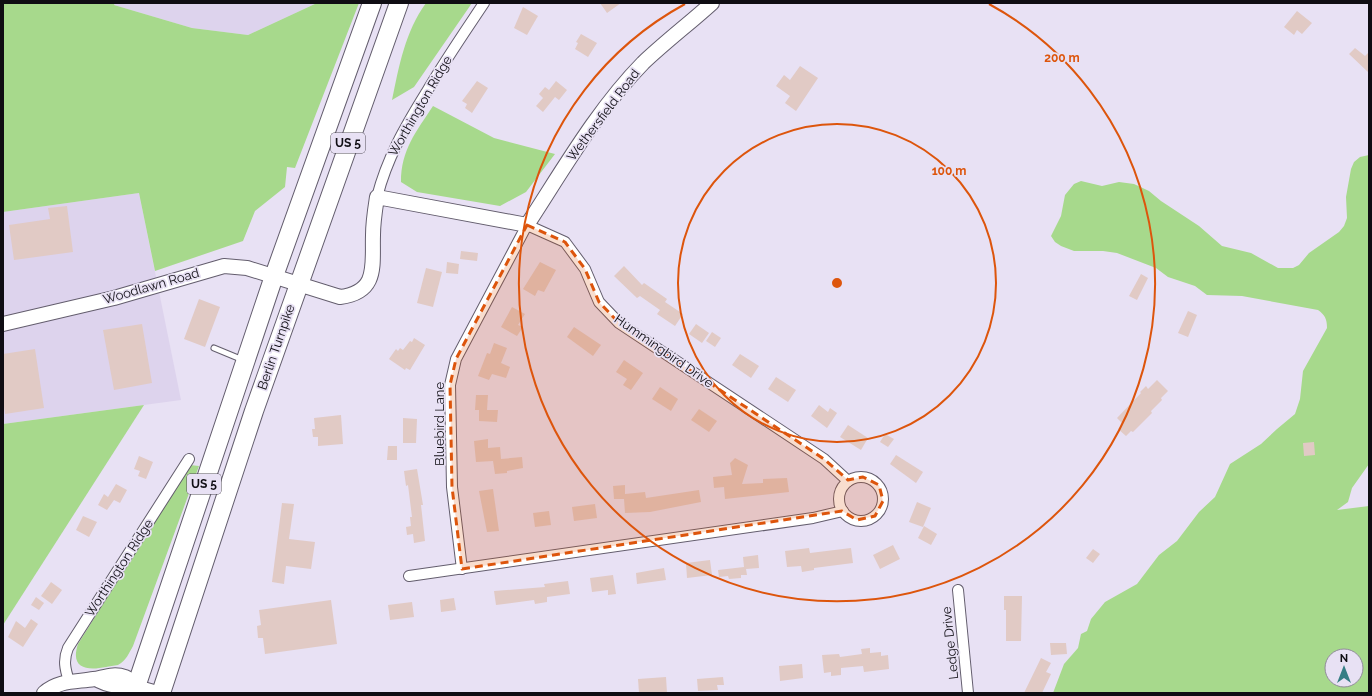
<svg xmlns="http://www.w3.org/2000/svg" width="1372" height="696" viewBox="0 0 1372 696" font-family="Raleway,sans-serif">
<rect width="100%" height="100%" fill="#e8e1f4"/>
<g fill="#ddd3ed">
<path d="M115,3H317L248,35L192,28L114,5Z"/>
<path d="M139,193L181,400L3,424V212Z"/>
</g>
<g fill="#a7d98c" fill-rule="evenodd">
<path d="M3,3H115L114,5L192,28L248,35L317,3H359L295,168L287,167L285,187L255,211L243,241L155,271L139,193L3,212Z"/>
<path d="M426,3H472L414,87L392,100C399,66 405,32 426,3Z"/>
<path d="M433,106L494,138L555,154L526,192L500,206L417,192L401,182C401,150 416,132 433,106Z"/>
<path d="M1369,155V464L1352,488L1348,502L1337,510L1369,506V693H1053L1064,664L1078,648L1081,634L1087,631L1091,619L1105,602L1137,584L1159,555L1177,541L1199,512L1215,497L1230,464L1261,444L1277,429L1295,414L1300,399L1303,371L1327,328C1327,319 1325,315 1318,310L1242,296L1207,295L1195,286L1168,277L1156,268L1117,253L1103,251H1074L1061,246L1055,242L1051,236L1061,216L1065,195L1074,184L1081,181L1102,186L1119,182L1134,184L1149,191L1161,201L1199,226L1222,246L1251,253L1278,268H1293L1299,265L1309,253L1339,232L1344,226L1347,218L1346,197L1351,169L1354,162L1360,157ZM1332,656H1356V680H1332Z"/>
<path d="M144,405L3,625V424Z"/>
<path d="M190,465L199,466L133,646C129,653 126,661 118,665C114,666 109,666 106,667C86,671 70,668 78,644Z"/>
</g>
<g fill="#e1cac5">
<path d="M600,3H621L607,13Z"/>
<path d="M523,7L538,16L527,35L514,28Z"/>
<path d="M1297,11L1312,23L1302,34L1297,30L1294,35L1284,27Z"/>
<path d="M581,34L597,43L588,57L575,49L578,43L576,42Z"/>
<path d="M1355,48L1365,56L1369,52V73L1349,54Z"/>
<path d="M800,66L818,78L796,111L785,103L790,96L776,86L784,75L790,80Z"/>
<path d="M477,81L488,88L472,113L465,108L467,104L462,101Z"/>
<path d="M556,81L567,90L559,100L555,97L543,112L536,106L543,98L539,94L545,87L549,90Z"/>
<path d="M67,206L73,252L14,260L9,225L50,219L48,208Z"/>
<path d="M461,251L478,253L477,261L460,259Z"/>
<path d="M447,262L459,264L458,274L446,273Z"/>
<path d="M540,262L556,270L544,292L538,290L535,296L523,289Z"/>
<path d="M624,266L642,285L644,283L667,299L665,302L683,314L675,326L657,314L660,310L640,296L637,298L614,276Z"/>
<path d="M426,268L442,272L433,307L417,303Z"/>
<path d="M1141,274L1148,278L1137,300L1129,296Z"/>
<path d="M199,299L220,307L205,347L184,339Z"/>
<path d="M512,307L525,314L518,325L523,327L517,336L501,327Z"/>
<path d="M1188,311L1197,315L1188,337L1178,333Z"/>
<path d="M142,324L152,383L114,390L103,330Z"/>
<path d="M696,324L709,333L702,343L689,334Z"/>
<path d="M574,327L601,345L593,356L567,337Z"/>
<path d="M712,332L721,338L715,347L706,341Z"/>
<path d="M414,338L425,345L410,370L406,368L405,370L389,359L396,349L398,351L400,348L403,350L410,341L412,342Z"/>
<path d="M494,343L507,348L501,363L510,367L506,378L492,374L489,380L478,376L487,353L490,354Z"/>
<path d="M35,349L44,408L5,414L3,400V354Z"/>
<path d="M740,354L759,366L751,378L732,365Z"/>
<path d="M624,360L643,373L631,390L623,385L627,379L616,372Z"/>
<path d="M776,377L796,390L788,402L768,389Z"/>
<path d="M1157,380L1168,391L1161,398L1162,400L1151,411L1152,413L1133,432L1131,431L1126,436L1118,429L1123,424L1117,418L1141,393L1140,392L1146,386L1148,389Z"/>
<path d="M660,387L678,399L671,411L652,399Z"/>
<path d="M476,395H488L487,410H498L497,422L479,421V410H475Z"/>
<path d="M819,405L828,412L830,408L837,413L827,428L811,416Z"/>
<path d="M699,409L717,421L709,432L691,420Z"/>
<path d="M341,415L343,444L318,446V437H313L312,429H315L314,418Z"/>
<path d="M403,418L417,419L416,443H403Z"/>
<path d="M848,425L868,438L861,450L840,437Z"/>
<path d="M885,434L894,439L888,447L880,442Z"/>
<path d="M488,439V448L500,447L501,459L522,457L523,468L507,471V473L495,474L493,461L476,462L474,441Z"/>
<path d="M1314,442L1315,455L1304,456L1303,443Z"/>
<path d="M388,446H397V460H387Z"/>
<path d="M896,455L923,472L916,483L890,464Z"/>
<path d="M139,456L153,462L146,479L138,476L140,471L134,469Z"/>
<path d="M735,458L748,465L742,484L763,483V479L787,478L789,492L725,499L724,487L714,488L713,477L732,475L730,463Z"/>
<path d="M417,469L423,505H421L425,541L414,543L413,534L407,535L406,527L411,526L410,517H412L408,485L406,486L404,471Z"/>
<path d="M116,484L127,490L120,503L114,500L107,510L98,505L104,494L108,497Z"/>
<path d="M625,485V494L645,492L646,498L699,490L701,502L650,512L625,513L624,499H614L613,486Z"/>
<path d="M493,489L499,531L487,532L479,491Z"/>
<path d="M917,502L931,508L923,527L909,522Z"/>
<path d="M282,503L294,504L289,539L315,542L311,569L286,566L284,584L272,582Z"/>
<path d="M595,504L597,518L574,521L572,507Z"/>
<path d="M549,511L551,525L535,527L533,513Z"/>
<path d="M83,516L97,522L89,537L76,530Z"/>
<path d="M924,526L937,534L931,545L918,538Z"/>
<path d="M893,545L900,559L880,569L873,555Z"/>
<path d="M809,548L810,553L851,548L853,563L814,568V570L802,572L801,566L787,567L785,551Z"/>
<path d="M1093,549L1100,554L1093,563L1086,558Z"/>
<path d="M758,555L759,568L746,569L747,575H741V578L729,579L728,576L719,577L718,570L744,567L743,557Z"/>
<path d="M710,560L712,575L687,578L686,563Z"/>
<path d="M664,568L666,580L637,584L636,573Z"/>
<path d="M613,575L616,594L608,595V590L592,592L590,578Z"/>
<path d="M568,581L570,594L547,597V602L535,604L534,600L496,605L494,591L545,587L544,584Z"/>
<path d="M51,582L62,590L52,604L41,596Z"/>
<path d="M1004,596H1022L1021,641H1006V610H1004Z"/>
<path d="M36,597L44,603L39,610L31,605Z"/>
<path d="M454,598L456,610L441,612L440,600Z"/>
<path d="M331,600L337,644L265,654L263,638H258L257,626L261,625L259,610Z"/>
<path d="M412,602L414,617L390,620L388,605Z"/>
<path d="M31,619L38,624L23,647L8,637L16,621L25,628Z"/>
<path d="M1050,643H1066L1067,654L1051,655Z"/>
<path d="M870,648V653L881,652V656L888,655L889,669L864,672L863,666L841,668V675L831,676V672L824,673L822,655L839,654L840,657L862,654L861,649Z"/>
<path d="M1041,658L1051,663L1046,672L1051,674L1042,693H1024Z"/>
<path d="M802,664L803,678L780,681L779,666Z"/>
<path d="M666,677L667,693H639L638,679Z"/>
<path d="M723,677L724,685H717L718,690L698,691L697,679Z"/>
</g>
<g fill="none" stroke-linecap="round" stroke-linejoin="round">
<g stroke="#635d6d" stroke-width="7">
<path id="lane" d="M214,348L243,360"/>
</g>
<g stroke="#635d6d" stroke-width="12">
<g id="street">
<path d="M377,197C387,158 405,127 426,93C444,62 464,33 484,3"/>
<circle cx="861" cy="499" r="22"/>
<path d="M462,569L452,487L450,385L456,359L527,225L565,242L585,269L599,302L619,323L824,459L848,481"/>
<path d="M409,576L813,518L843,511"/>
<path d="M958,590L968,693"/>
<path d="M69,681C65,669 63,660 68,648L189,459"/>
</g>
</g>
<g stroke="#635d6d" stroke-width="16">
<g id="secondary">
<path d="M3,324L114,298L224,266L247,268L340,297C379,292 372,265 373,235C373,222 375,210 377,197L527,225C563,170 597,110 643,63C665,42 690,23 712,3"/>
<path d="M96,679C108,686 121,687 135,688C142,688 150,691 157,693"/>
<path d="M44,693C58,680 77,682 94,679C105,677 114,673 125,677C130,679 133,683 136,687"/>
</g>
</g>
<g stroke="#635d6d" stroke-width="20">
<g id="highway">
<path d="M134,693L274,276L372,3"/>
<path d="M161,693L254,411L399,3"/>
</g>
</g>
<use href="#lane" stroke="#fff" stroke-width="5"/>
<use href="#street" stroke="#fff" stroke-width="10"/>
<use href="#secondary" stroke="#fff" stroke-width="14"/>
<use href="#highway" stroke="#fff" stroke-width="18"/>
</g>
<path fill="#dd550c" fill-opacity="0.2" stroke="#dd550c" stroke-width="3" stroke-dasharray="8 5" stroke-linejoin="round" d="M527,225L565,242L585,269L599,302L619,323L824,459L848,480L863,477L879,485L883,501L875,516L857,520L842,511L462,569L452,487L450,385L456,359Z"/>
<g fill="none" stroke="#dd550c" stroke-width="2">
<circle cx="837" cy="283" r="159"/>
<path d="M989 4A318 318 0 1 1 685 4"/>
</g>
<g text-anchor="middle" dominant-baseline="central" stroke-width="3.5" stroke-linejoin="round" paint-order="stroke">
<g fill="#e8e1f4" stroke="#504d56" stroke-width="1">
<rect x="331" y="133" width="34" height="20" rx="3"/>
<rect x="187" y="474" width="34" height="20" rx="3"/>
</g>
<g font-size="12" font-weight="bold" fill="#0f0d13">
<text x="348" y="143">US 5</text>
<text x="204" y="484">US 5</text>
</g>
<g font-size="13" fill="#0f0d13" stroke="#e8e1f4">
<text transform="translate(420 106) rotate(-60)">Worthington Ridge</text>
<text transform="translate(603 115) rotate(-53)">Wethersfield Road</text>
<text transform="translate(151 286) rotate(-16)">Woodlawn Road</text>
<text transform="translate(276 347) rotate(-71)">Berlin Turnpike</text>
<text transform="translate(664 351) rotate(35)">Hummingbird Drive</text>
<text transform="translate(439 424) rotate(-90)">Bluebird Lane</text>
<text transform="translate(119 568) rotate(-57)">Worthington Ridge</text>
<text transform="translate(950 643) rotate(-96)">Ledge Drive</text>
</g>
</g>
<circle cx="837" cy="283" r="6" fill="#dd550c" stroke="#e8e1f4" stroke-width="2"/>
<g font-size="12" text-anchor="middle" font-weight="bold" fill="#dd550c" stroke="#e8e1f4" stroke-width="3.5" stroke-linejoin="round" paint-order="stroke">
<text x="1062" y="62">200 m</text>
<text x="949" y="175">100 m</text>
</g>
<rect width="1372" height="696" fill="none" stroke="#0f0d13" stroke-width="8"/>
<g transform="translate(1344 668)"><circle r="19" fill="#e8e1f4" stroke="#918c9a"/>
<path d="M0-3L7 15L0 10L-7 15Z" fill="#367e85"/>
<text y="-6" font-size="11" font-weight="bold" text-anchor="middle" fill="#0f0d13">N</text>
</g>
</svg>
